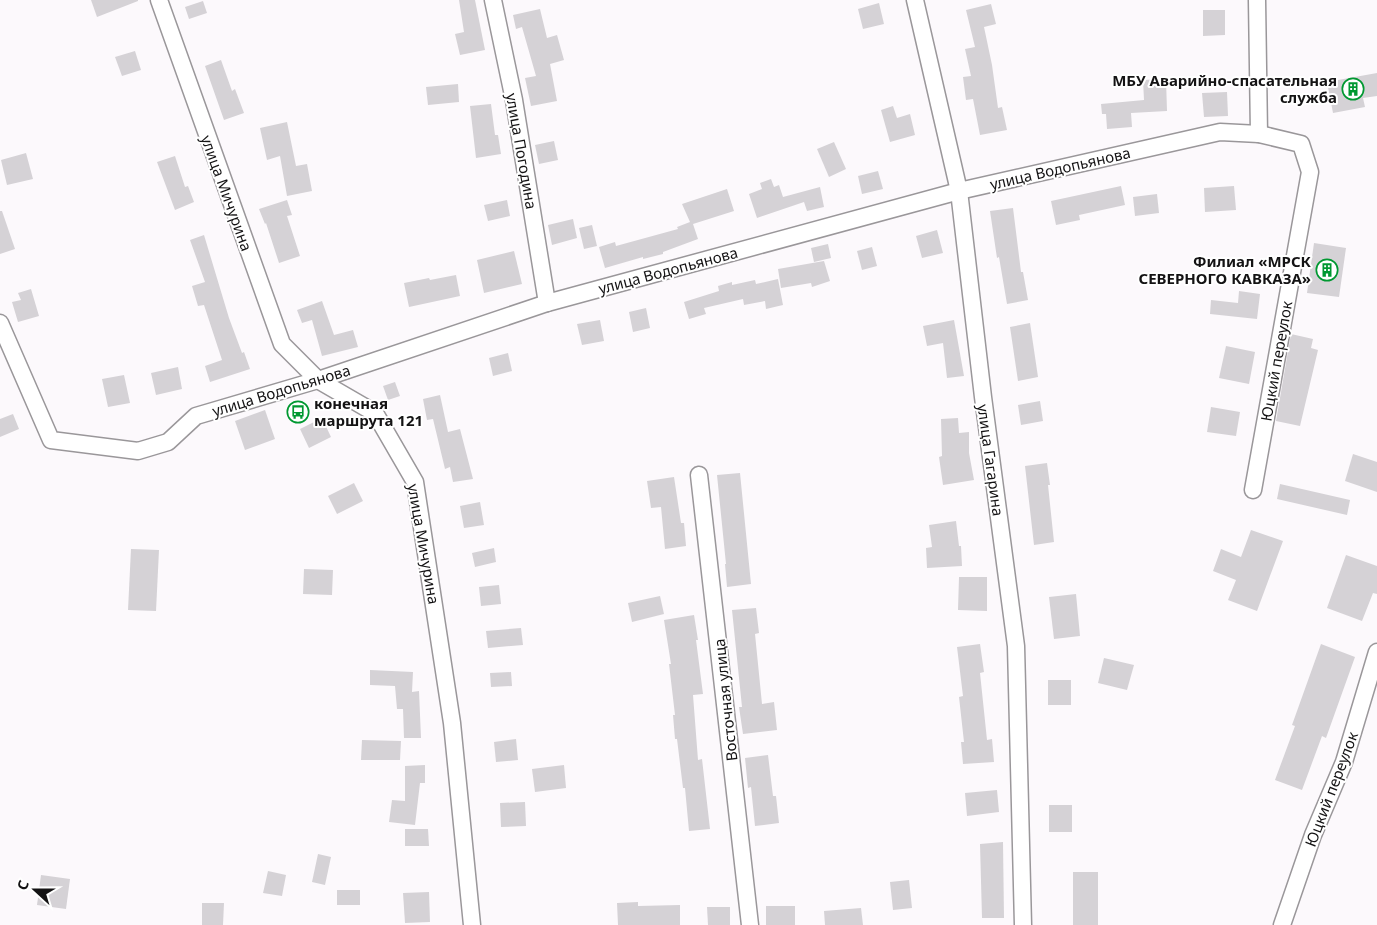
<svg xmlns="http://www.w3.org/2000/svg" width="1377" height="925" viewBox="0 0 1377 925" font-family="'Noto Sans',sans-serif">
<rect width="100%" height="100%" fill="#fcf9fc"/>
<g fill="#d5d2d6">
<path d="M91,0H138V1L97,17Z"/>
<path d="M459,0H475L485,50L460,55L455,34L464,32Z"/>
<path d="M203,1L207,13L189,19L185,7Z"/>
<path d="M879,3L884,24L863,29L858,9Z"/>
<path d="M991,4L996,24L984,27L992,65L998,108L1002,107L1007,130L980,135L973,99L966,100L963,77L971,76L965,49L975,47L966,10Z"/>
<path d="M540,9L547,38L557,35L564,60L550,64L557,101L531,106L525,78L536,76L522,27L516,29L513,15Z"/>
<path d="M1203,10H1225V35L1203,36Z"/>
<path d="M135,51L141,70L122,76L115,57Z"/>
<path d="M221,60L232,91L235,89L244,113L224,120L205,66Z"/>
<path d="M1377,73V96L1363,98L1365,107L1333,113L1327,82Z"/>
<path d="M1166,79L1167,111L1131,113L1132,127L1107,129L1106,114H1102L1101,104L1144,100L1143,80Z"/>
<path d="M458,84L459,102L428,105L426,87Z"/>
<path d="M1227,92L1228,116L1204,117L1202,93Z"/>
<path d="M491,104L495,135H498L501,154L476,158L470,106Z"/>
<path d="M893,106L897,118L910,114L915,135L890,142L881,110Z"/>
<path d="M287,122L296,166L307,164L312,191L287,196L280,156L267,160L260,128Z"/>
<path d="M554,141L558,160L539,164L535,145Z"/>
<path d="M834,142L846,169L829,177L817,149Z"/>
<path d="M26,153L33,179L7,185L1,160Z"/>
<path d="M175,156L185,187L188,186L194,202L175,210L157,162Z"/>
<path d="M878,171L883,189L862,194L858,176Z"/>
<path d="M771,179L774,187L779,185L783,197L820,187L824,207L807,211L804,202L757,218L749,194L762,189L760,183Z"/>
<path d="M1121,186L1125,205L1079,215L1080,220L1056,225L1051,201Z"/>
<path d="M1234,186L1236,210L1205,212L1204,188Z"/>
<path d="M727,189L734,211L693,224L698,239L663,252V254L643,259V257L605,268L599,247L615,242L616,246L678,229L677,227L690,222L682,204Z"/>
<path d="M1157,194L1159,213L1135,216L1133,197Z"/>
<path d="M287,200L292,215L287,216L300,256L279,263L266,223L265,224L259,209Z"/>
<path d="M507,200L510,216L488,221L484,205Z"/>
<path d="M1013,208L1021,272H1023L1028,300L1007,304L999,257L997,258L990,211Z"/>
<path d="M0,211H2L15,249L0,254Z"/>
<path d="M573,219L577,238L552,245L548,225Z"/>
<path d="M592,225L597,246L584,249L579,228Z"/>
<path d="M937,230L943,253L922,258L916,236Z"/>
<path d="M204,235L229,318L242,353L244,352L250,369L210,382L205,366L222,360L204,305L198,306L192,286L205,282L190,240Z"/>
<path d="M1314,243L1346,248L1339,297L1307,293Z"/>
<path d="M828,244L831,258L814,262L811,248Z"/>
<path d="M872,247L877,266L862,270L857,251Z"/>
<path d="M514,251L522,284L484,293L477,260Z"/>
<path d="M824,261L830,281L812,287L811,283L781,288L778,269Z"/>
<path d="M456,275L460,296L409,307L404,283L429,278L430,280Z"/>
<path d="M778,279L783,305L766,309L765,301L744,305L743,299L704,308L706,314L689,319L684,302L719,291L718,286L732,282V285L755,280L756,284Z"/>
<path d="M31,289L39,316L18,322L12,302L21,300L18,293Z"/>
<path d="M1239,291L1260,294L1257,319L1210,314L1211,300L1238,303Z"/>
<path d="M322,301L334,335L353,330L358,347L322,356L312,320L302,323L297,310Z"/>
<path d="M646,308L650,328L633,332L629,312Z"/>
<path d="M600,320L604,341L582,345L577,324Z"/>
<path d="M954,320L964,376L947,378L943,343L927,346L923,326Z"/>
<path d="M1030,323L1038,377L1018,381L1010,327Z"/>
<path d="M1291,334L1313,339L1311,348L1318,350L1300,426L1276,421Z"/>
<path d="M1226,346L1255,352L1249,384L1219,378Z"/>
<path d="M508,353L512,371L493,376L489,358Z"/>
<path d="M178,367L182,389L156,395L151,373Z"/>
<path d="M124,375L130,403L108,407L102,379Z"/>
<path d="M395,382L400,396L388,400L383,386Z"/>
<path d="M440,395L448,432L460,429L473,479L453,482L450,467L445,469L433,419L427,420L423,399Z"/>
<path d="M1040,401L1043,421L1021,425L1018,405Z"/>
<path d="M1211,407L1240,412L1236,436L1207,432Z"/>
<path d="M265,410L275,439L245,450L235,421Z"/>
<path d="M13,414L19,429L0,437V419Z"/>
<path d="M322,418L331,437L309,448L300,429Z"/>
<path d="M958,418L959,433L969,432V453L974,480L943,485L939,457L942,456L941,419Z"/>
<path d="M1353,454L1377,462V492L1345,481Z"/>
<path d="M1047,463L1050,485H1048L1054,542L1034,545L1025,466Z"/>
<path d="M740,473L751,584L727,587L725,564H726L717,475Z"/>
<path d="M674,477L681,523H684L686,546L665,549L661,507L651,508L647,481Z"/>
<path d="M354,483L363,501L337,514L328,496Z"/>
<path d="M1280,484L1350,500L1347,515L1277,499Z"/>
<path d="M480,502L484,525L464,528L460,506Z"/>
<path d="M956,521L959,546H961L962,566L927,568L926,548L932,547L929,525Z"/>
<path d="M1251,530L1283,541L1257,611L1228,600L1236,580L1213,571L1221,549L1241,557Z"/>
<path d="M494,548L496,562L475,567L472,553Z"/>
<path d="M131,549L159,550L156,611L128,610Z"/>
<path d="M1346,555L1377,566V594L1373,593L1362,621L1327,608Z"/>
<path d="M304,569L333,570L332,595L303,594Z"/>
<path d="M959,577H987V611L958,610Z"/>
<path d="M499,585L501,604L481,606L479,587Z"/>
<path d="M1076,594L1080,636L1054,639L1049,597Z"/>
<path d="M660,596L664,614L632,622L628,603Z"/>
<path d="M756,608L759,633L755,634L762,704L774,702L777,730L743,734L739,707H742L732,610Z"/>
<path d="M694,615L698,640H696L703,694L693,695L698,760L702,759L710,829L689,831L685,788H683L677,739H675L673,715H675L669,664H671L664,620Z"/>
<path d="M521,628L523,645L488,648L486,631Z"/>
<path d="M980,644L984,672L980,673L987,740L992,739L994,762L963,764L961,742H964L959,697L963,696L957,647Z"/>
<path d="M1321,644L1355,657L1326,738L1322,736L1302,790L1275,780L1295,726L1292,725Z"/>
<path d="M1104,658L1134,665L1127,690L1098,683Z"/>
<path d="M370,670L413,672L412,692L419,691L421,738H404L403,709H397L395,686L370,685Z"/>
<path d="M511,672L512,686L491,687L490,673Z"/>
<rect x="1048" y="680" width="23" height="25"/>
<path d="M516,739L518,760L496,762L494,742Z"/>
<path d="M362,740L401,741L400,760H361Z"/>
<path d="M768,755L773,796H776L779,823L755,826L751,787L748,788L745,758Z"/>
<path d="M425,765V783H420L415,825L389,822L392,800L405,801V766Z"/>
<path d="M564,765L566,788L535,792L532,769Z"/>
<path d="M997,790L999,812L967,816L965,793Z"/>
<path d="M525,802L526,826L501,827L500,803Z"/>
<rect x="1049" y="805" width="23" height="27"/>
<path d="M405,829H428L429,846H405Z"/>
<path d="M1003,842L1004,918H982L980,844Z"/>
<path d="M318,854L331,857L325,885L312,882Z"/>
<path d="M268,871L286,875L282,896L263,893Z"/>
<rect x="1073" y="872" width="25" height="53"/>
<path d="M41,875L70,879L66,909L37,905Z"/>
<path d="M909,880L912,908L893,910L890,882Z"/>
<rect x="337" y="890" width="23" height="15"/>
<path d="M429,892L430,922L405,923L403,893Z"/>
<path d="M638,902V906L680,905V925H618L617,903Z"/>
<path d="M202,903H224L223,925H202Z"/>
<rect x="766" y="906" width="29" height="19"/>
<path d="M707,907H730V925H708Z"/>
<path d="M861,908L863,925H825L824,911Z"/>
</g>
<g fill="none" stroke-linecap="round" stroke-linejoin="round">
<g stroke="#9a979a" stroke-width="19">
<g id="minor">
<path d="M159,0L282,344L318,380L375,413L415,482L452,723L472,925"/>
<path d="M493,0L514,100L547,303"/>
<path d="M915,0L959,191L983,397L1016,646L1023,925"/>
<path d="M1257,0L1259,134"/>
<path d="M0,323L51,440L138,451L168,442L196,416L318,380L547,303L959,191L1220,132L1259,134L1301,144L1310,172L1253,490"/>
<path d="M699,475L750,925"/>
<path d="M1282,925L1313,835L1344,762L1377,652"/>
</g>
</g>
<use href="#minor" stroke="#fff" stroke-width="16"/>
</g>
<defs>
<g id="building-ring" transform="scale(1.125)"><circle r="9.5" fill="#fff" stroke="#009831" stroke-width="1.5"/><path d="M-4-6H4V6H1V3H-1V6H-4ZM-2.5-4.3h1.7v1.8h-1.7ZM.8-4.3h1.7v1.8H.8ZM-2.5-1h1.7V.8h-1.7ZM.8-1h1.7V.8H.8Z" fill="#009831"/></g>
<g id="bus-ring" transform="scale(1.125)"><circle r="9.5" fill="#fff" stroke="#009831" stroke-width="1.5"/><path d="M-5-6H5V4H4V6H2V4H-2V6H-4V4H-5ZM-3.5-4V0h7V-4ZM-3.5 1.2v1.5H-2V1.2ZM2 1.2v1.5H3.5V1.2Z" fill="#009831"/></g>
</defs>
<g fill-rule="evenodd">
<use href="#building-ring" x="1353" y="89"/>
<use href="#building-ring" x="1327" y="270"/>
<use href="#bus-ring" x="298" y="412"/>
</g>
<g text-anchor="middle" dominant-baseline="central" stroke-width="4" stroke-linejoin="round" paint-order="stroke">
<g font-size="15" font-weight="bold" fill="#141314" stroke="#fff" text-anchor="end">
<text x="1337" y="80">МБУ Аварийно-спасательная<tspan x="1337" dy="17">служба</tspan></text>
<text x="1311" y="261">Филиал «МРСК<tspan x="1311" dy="17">СЕВЕРНОГО КАВКАЗА»</tspan></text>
<text x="314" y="403" text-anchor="start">конечная<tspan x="314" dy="17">маршрута 121</tspan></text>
</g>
<g font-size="15" fill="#141314" stroke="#fff">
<text transform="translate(522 151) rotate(80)">улица Погодина</text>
<text transform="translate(1060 168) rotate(-13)">улица Водопьянова</text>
<text transform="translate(227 193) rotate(70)">улица Мичурина</text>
<text transform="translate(668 270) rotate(-15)">улица Водопьянова</text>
<text transform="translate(1276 361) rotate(-80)">Юцкий переулок</text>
<text transform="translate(281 390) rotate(-17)">улица Водопьянова</text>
<text transform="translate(991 460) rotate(82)">улица Гагарина</text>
<text transform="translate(424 544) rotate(80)">улица Мичурина</text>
<text transform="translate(725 700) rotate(-96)">Восточная улица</text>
<text transform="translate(1331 789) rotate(-69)">Юцкий переулок</text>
</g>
</g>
<g transform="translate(35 890) rotate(291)" stroke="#ffffff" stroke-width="4" paint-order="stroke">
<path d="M0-4L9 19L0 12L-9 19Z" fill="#141314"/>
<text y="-8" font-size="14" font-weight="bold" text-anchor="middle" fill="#141314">С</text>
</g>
</svg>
